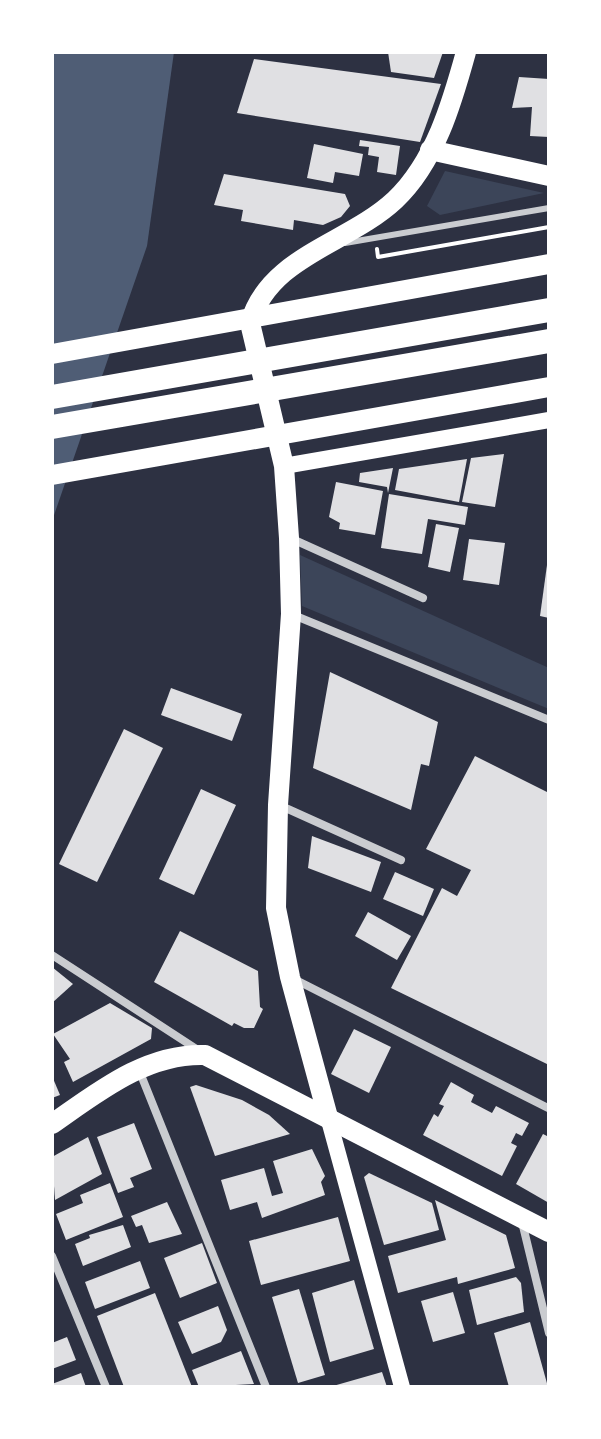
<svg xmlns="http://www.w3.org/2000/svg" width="601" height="1439" viewBox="0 0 601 1439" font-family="'Titillium Web',sans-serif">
<rect width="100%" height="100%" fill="#2d3142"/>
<g fill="#3c4559">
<path d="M445,171L544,193L440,215L427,206Z"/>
<path d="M300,555L549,668V709L302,606Z"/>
</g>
<path fill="#4f5d75" d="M52,52H174L147,246L52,521Z"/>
<g fill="#e0e0e3">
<path d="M388,52H443L434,78L391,72Z"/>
<path d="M254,59L441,84L420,142L237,113Z"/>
<path d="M519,77L549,79V137L530,136L532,107L512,108Z"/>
<path d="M360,140L400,146L396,175L377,172L379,157L368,155L369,147L359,146Z"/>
<path d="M314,144L363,154L359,176L335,172L333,183L307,178Z"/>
<path d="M224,174L345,194L350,206L341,217L323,225L294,220L293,230L241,221L243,210L214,205Z"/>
<path d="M504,454L495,507L462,502L471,458Z"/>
<path d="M467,459L459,502L395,490L399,469Z"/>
<path d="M393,468L388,493L387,487L359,482L360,473Z"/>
<path d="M336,482L383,491L375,535L339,529L340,523L329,517Z"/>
<path d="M389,494L468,507L465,525L428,519L422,554L381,548Z"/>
<path d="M436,524L459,528L450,572L428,567Z"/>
<path d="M469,539L505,543L499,585L463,580Z"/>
<path d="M547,565H549V618L540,616Z"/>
<path d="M330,672L438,722L429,766L421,764L411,810L313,768Z"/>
<path d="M171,688L242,714L232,741L161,715Z"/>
<path d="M124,729L163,748L97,882L59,864Z"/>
<path d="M475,756L549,793V1065L391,988L442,888L457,896L471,870L426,849Z"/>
<path d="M201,789L236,805L194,895L159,879Z"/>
<path d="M312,836L381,862L371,892L308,868Z"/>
<path d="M395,872L434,889L423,916L383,899Z"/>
<path d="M368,912L411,936L397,960L355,936Z"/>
<path d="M180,931L258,971L260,1007L263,1009L254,1028H244L234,1023L232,1026L154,982Z"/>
<path d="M52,967L73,984L52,1003Z"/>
<path d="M110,1003L152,1028L151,1039L73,1082L64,1062L70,1059L53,1034Z"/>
<path d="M354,1029L391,1047L369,1093L331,1074Z"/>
<path d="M52,1076L60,1095L52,1098Z"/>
<path d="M451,1082L474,1095L471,1102L492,1113L496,1106L529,1123L522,1136L516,1133L511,1143L517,1146L502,1176L423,1135L434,1114L438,1117L444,1106L439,1104Z"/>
<path d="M196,1085L242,1100L269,1115L290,1134L215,1156L190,1087Z"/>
<path d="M134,1123L152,1169L130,1178L134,1187L118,1193L97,1137Z"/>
<path d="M543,1134L549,1137V1203L516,1184Z"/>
<path d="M88,1137L102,1174L55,1200L52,1157Z"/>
<path d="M312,1149L325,1176L321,1182L325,1195L262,1218L257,1202L230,1210L221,1180L264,1168L272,1196L283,1193L273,1161Z"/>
<path d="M369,1173L432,1203L439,1230L384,1245L364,1177Z"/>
<path d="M110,1183L123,1217L66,1240L56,1214L83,1203L80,1195Z"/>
<path d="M435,1200L506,1235L515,1268L458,1284L457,1277L398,1293L388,1256L446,1240Z"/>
<path d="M167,1202L182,1234L149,1243L142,1225L136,1227L131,1216Z"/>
<path d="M338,1217L350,1261L261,1285L249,1241Z"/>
<path d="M123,1225L131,1247L83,1266L75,1244L90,1238L89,1235Z"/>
<path d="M202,1243L217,1283L180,1298L164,1258Z"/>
<path d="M140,1261L150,1288L95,1309L85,1282Z"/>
<path d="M516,1277L521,1283L524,1312L477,1325L469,1290Z"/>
<path d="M354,1280L374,1349L330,1362L312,1293Z"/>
<path d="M299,1289L325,1375L298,1383L272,1297Z"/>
<path d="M453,1292L465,1333L433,1342L421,1301Z"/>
<path d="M155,1293L192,1387H124L97,1316Z"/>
<path d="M218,1306L227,1330L221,1342L192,1354L178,1322Z"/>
<path d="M530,1322L548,1387H509L494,1333Z"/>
<path d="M67,1337L76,1360L52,1369V1343Z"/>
<path d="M241,1351L254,1384L199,1387L192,1370Z"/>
<path d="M382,1372L387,1387H333V1386Z"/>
<path d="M81,1373L86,1387H52V1384Z"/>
</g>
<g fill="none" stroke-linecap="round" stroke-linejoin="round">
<path stroke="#fff" stroke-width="4" d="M377,249L378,257L549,227"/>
<path stroke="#caccd0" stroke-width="6" d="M345,243L549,208"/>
<g stroke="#caccd0" stroke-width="8">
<path d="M290,538L423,598"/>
<path d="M291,614L549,720"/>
<path d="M279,805L401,860"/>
<path d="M52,955L198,1050"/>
<path d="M294,979L548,1108"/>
<path d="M139,1070L266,1387"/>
<path d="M522,1222L549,1333"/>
<path d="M52,1256L106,1387"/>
</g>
<g stroke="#fff" stroke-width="16">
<path d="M284,466L549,420"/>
<path d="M328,1117L402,1387"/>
</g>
<g stroke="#fff" stroke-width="20">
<path d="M430,150L549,176"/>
<path d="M52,354L549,264"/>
<path d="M52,475L549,387"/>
<path d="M328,1117L290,977L276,908L278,805L291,614L289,538L284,466L250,323C269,256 348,244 395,200C435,162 452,103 466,52"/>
<path d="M52,1124C98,1092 146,1053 205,1055L549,1232"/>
</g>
<g stroke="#fff" stroke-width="24">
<path d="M52,397L549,310"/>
<path d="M52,427L549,341"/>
</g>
</g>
<rect width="601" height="1439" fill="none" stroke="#ffffff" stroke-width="108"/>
</svg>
